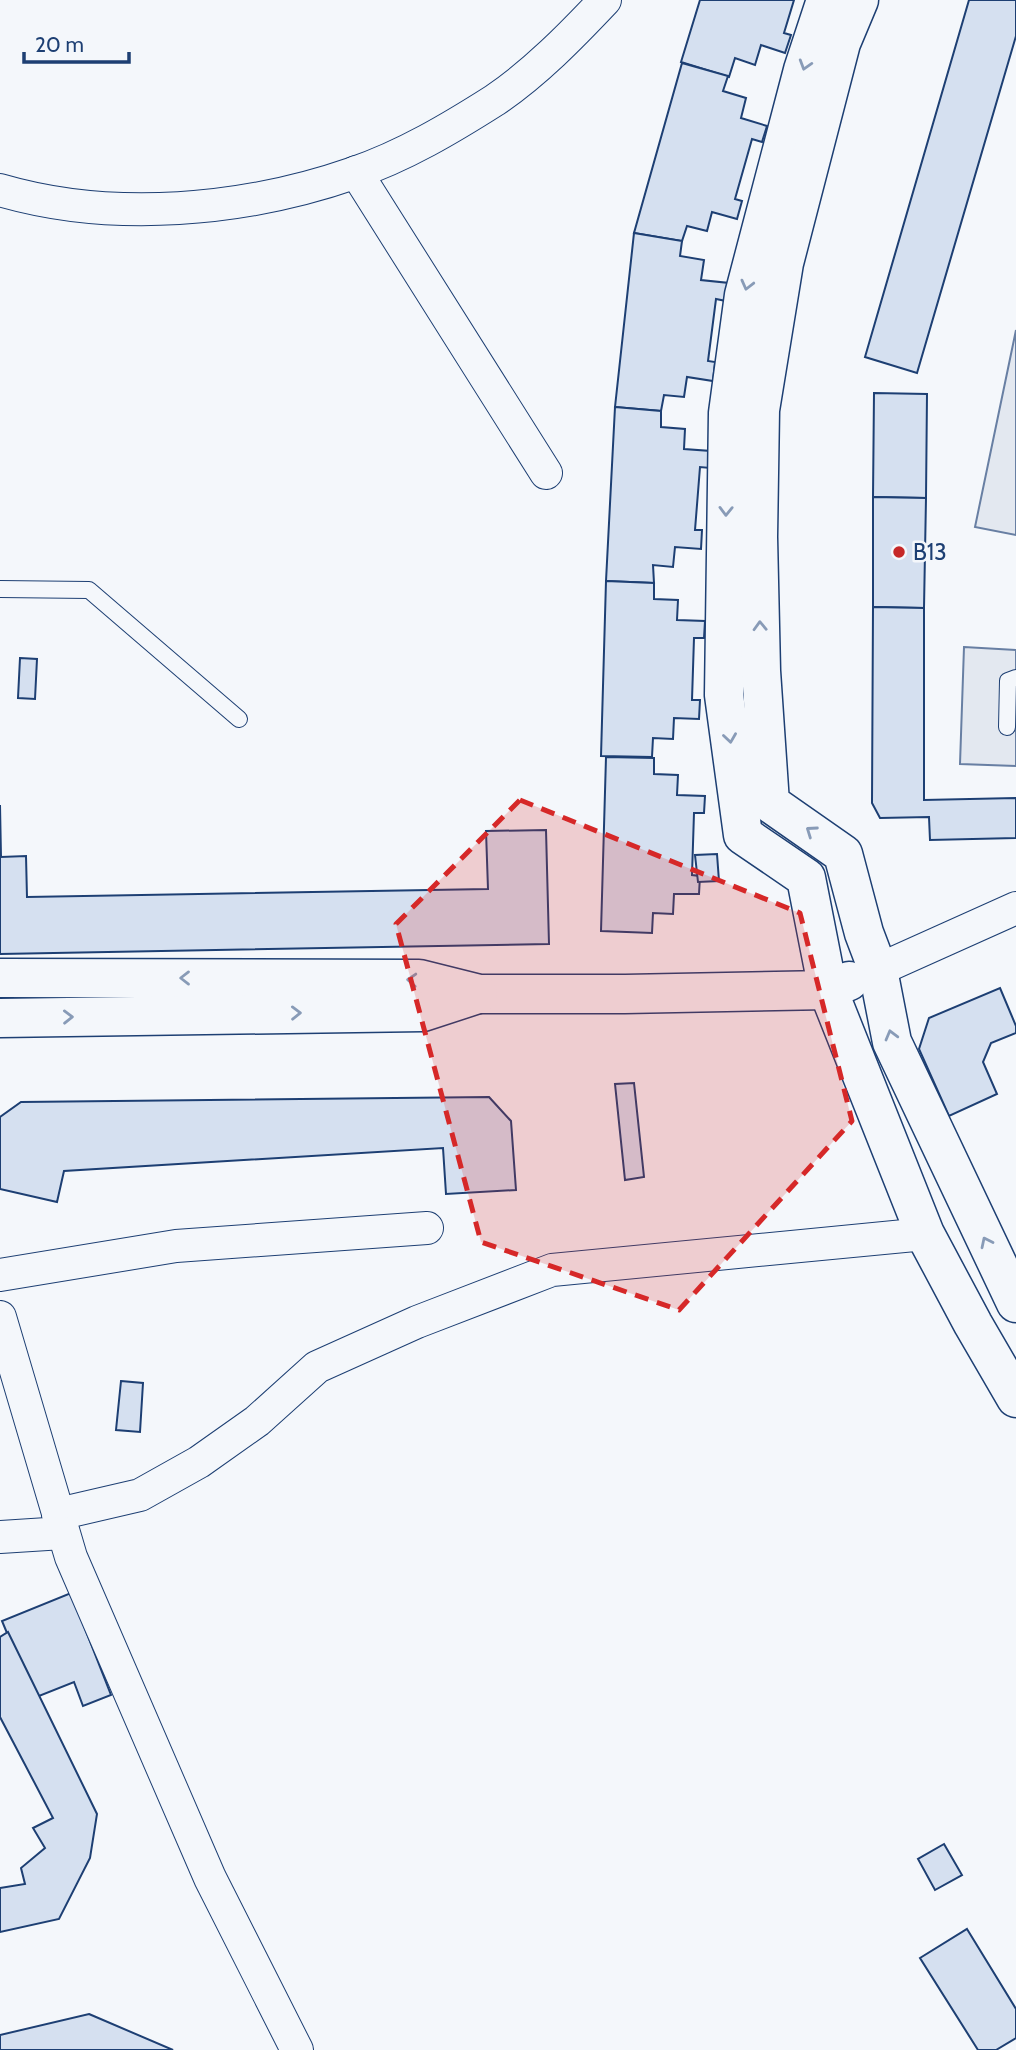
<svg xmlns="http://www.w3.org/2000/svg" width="1016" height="2050" viewBox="0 0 1016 2050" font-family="Cabin,sans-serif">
<rect width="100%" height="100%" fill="#f4f7fb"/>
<g fill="#e3e8f0" stroke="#687fa3" stroke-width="2">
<path d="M1016,330V535L975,527Z"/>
<path d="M964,647L1016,650V766L960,764Z"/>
</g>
<g fill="#d5e0f0" stroke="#1d3f73" stroke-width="2">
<path d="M700,0H794L784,33L791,35L785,53L761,45L755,65L735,58L729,77L681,62Z"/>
<path d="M969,0H1016V36L917,373L865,357Z"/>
<path d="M682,63L728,76L723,91L746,98L741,118L767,126L762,142L752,139L735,199L742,201L737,219L712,212L707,231L687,226L682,241L634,233Z"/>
<path d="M634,233L682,241L680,256L704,260L701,280L729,283L726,301L716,299L708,361L715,362L713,381L687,377L684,397L664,395L661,411L615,407Z"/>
<path d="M874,393L927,394L926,498L873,497Z"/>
<path d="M615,407L661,411V427L685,429L684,449L711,451L710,468L700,467L695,530H702L701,549L675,547L673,567L653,565L654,583L606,581Z"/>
<path d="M873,497L926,498L924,608L873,607Z"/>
<path d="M606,581L654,583V599L678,600L677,620L705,621L704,638H694L692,700H700L699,719L674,718L673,739L653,738L652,757L601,756Z"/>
<path d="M873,607L924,608V800L1016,798V838L930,840L929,817L880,818L872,803Z"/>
<path d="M20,658L37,659L35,699L18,698Z"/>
<path d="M606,757L654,758V774L678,775L677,795L705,796L704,813H694L692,875L700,876L699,894H674L673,914L653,913L652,933L601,931Z"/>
<path d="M0,805L1,857L26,856L27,897L488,889L486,831L546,830L549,944L0,954Z"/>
<path d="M717,854L719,881L698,882L695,855Z"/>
<path d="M1000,988L1016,1026V1033L991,1043L983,1062L997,1094L949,1116L919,1049L929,1018Z"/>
<path d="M634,1083L644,1177L625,1180L615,1084Z"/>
<path d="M489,1097L511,1121L516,1190L446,1194L443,1148L64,1171L57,1202L0,1189V1117L21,1102Z"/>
<path d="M121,1381L143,1383L140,1432L116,1430Z"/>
<path d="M71,1593L111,1695L83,1706L74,1682L34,1698L2,1621Z"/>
<path d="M8,1632L97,1814L90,1858L59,1919L0,1932V1888L25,1884L21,1868L45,1848L33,1828L53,1818L0,1717V1637Z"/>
<path d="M944,1844L962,1875L935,1890L918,1859Z"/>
<path d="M967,1929L1016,2009V2038L996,2050H978L920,1958Z"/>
<path d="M89,2014L173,2050H0V2035Z"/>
</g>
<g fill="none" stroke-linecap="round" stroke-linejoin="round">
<g stroke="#1d3f73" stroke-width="18">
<g id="lane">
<path d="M0,589L89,590L239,719"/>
<path d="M1007,727L1008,681L1016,678"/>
</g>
</g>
<g stroke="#1d3f73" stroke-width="34">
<g id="street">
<path d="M356,172L546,473"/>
<path d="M0,190C113,223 245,211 354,173C404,156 451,128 495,100C536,72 571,36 605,0"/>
<path d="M878,970L1016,908"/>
<path d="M0,1275L176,1246L427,1228"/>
<path d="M0,1317L71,1557L210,1878L297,2050"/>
<path d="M58,1514L140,1495L199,1462L257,1421L317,1367L417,1322L552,1270L925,1234"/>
<path d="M0,1537L63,1533"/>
</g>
</g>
<g stroke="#1d3f73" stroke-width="41">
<g id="secondary">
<path d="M826,0L803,70L744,295L728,413L724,695L743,835L806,878L828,990L925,1234L973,1324L1016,1398"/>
<path d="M859,0L841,43L784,263L760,410L758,537L761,671L770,803L843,854L864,933L878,970L892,1042L1016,1303"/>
<path d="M0,978L419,979L479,994H625L828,990L849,981"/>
<path d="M0,1018L423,1012L478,994"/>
</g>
</g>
<use href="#lane" stroke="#f4f7fb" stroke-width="16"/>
<use href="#street" stroke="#f4f7fb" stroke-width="32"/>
<use href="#secondary" stroke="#f4f7fb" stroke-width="38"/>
</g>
<defs><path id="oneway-chevron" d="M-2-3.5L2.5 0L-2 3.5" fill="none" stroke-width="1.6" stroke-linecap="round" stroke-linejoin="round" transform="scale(1.75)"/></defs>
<g stroke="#889bb7">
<use href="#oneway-chevron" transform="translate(805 65) rotate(107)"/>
<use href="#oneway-chevron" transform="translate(747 285) rotate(104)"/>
<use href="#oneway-chevron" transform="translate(726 511) rotate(91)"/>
<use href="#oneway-chevron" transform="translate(760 626) rotate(-92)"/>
<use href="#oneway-chevron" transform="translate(730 738) rotate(82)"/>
<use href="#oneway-chevron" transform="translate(811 831) rotate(-145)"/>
<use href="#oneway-chevron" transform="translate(185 978) rotate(-180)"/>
<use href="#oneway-chevron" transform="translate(412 980) rotate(-177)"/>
<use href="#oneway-chevron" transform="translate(296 1013) rotate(-1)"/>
<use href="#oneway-chevron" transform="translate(68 1017) rotate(-1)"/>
<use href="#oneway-chevron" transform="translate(891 1035) rotate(-105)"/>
<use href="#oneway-chevron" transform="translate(986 1242) rotate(-116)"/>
</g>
<path fill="#d62828" fill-opacity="0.2" stroke="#d62828" stroke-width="5" stroke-dasharray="14 9" stroke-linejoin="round" d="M520,800L800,913L852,1121L679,1310L481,1242L396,924Z"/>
<circle fill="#c62828" stroke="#f4f7fb" stroke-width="2.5" cx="899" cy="552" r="7"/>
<g text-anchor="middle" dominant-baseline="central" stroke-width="5" stroke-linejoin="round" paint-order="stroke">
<g font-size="23" fill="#1d3f73" stroke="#f4f7fb" text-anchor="start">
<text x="913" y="552">B13</text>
</g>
</g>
<path d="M24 52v10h105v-10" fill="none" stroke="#1d3f73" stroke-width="3.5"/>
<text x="35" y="52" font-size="21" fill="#1d3f73" stroke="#f4f7fb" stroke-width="5" paint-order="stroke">20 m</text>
</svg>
